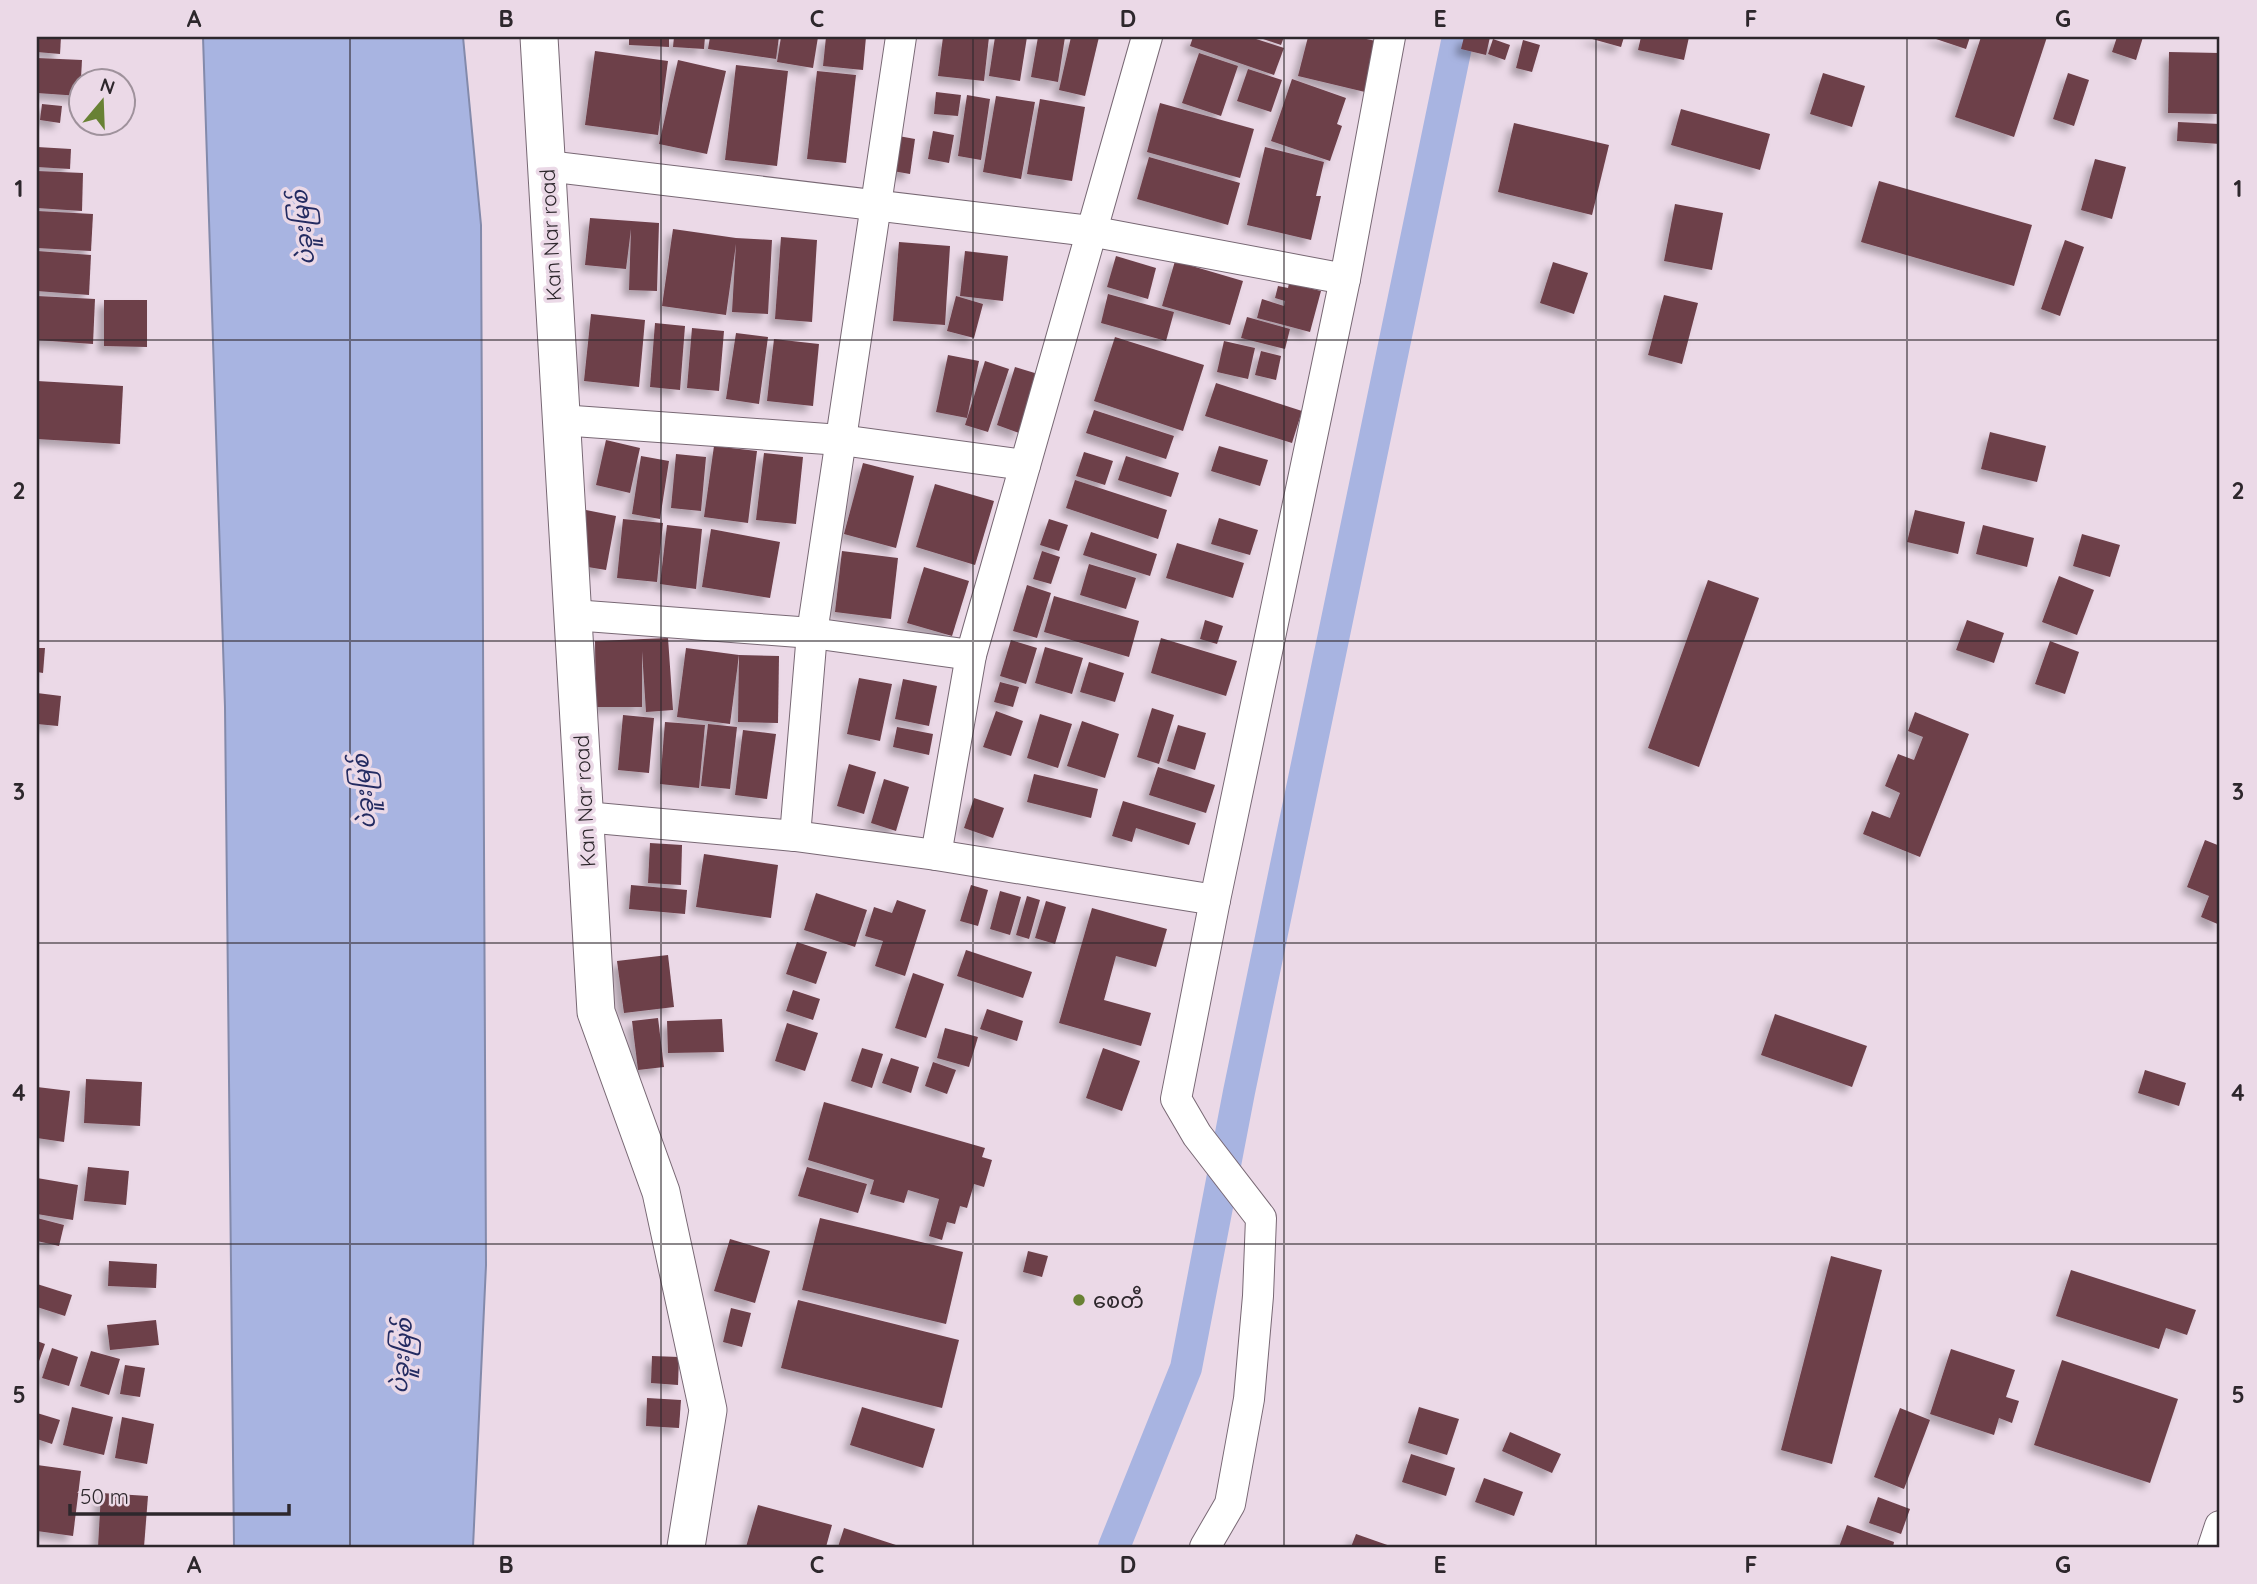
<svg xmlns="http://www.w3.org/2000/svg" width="2257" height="1584" viewBox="0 0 2257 1584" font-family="Quicksand,'Noto Sans Myanmar',sans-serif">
<defs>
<filter id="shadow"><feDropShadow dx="-6" dy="6" stdDeviation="3.5" flood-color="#0004"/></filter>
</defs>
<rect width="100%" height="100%" fill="#ebd9e7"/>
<path fill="#a8b4e1" stroke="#838aab" stroke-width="2" d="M203,37H463L481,225L486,1265L473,1547H234L225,707Z"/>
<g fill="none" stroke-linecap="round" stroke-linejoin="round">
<path stroke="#a8b4e1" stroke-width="32" d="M1114,1547L1186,1368L1239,1092L1458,37"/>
</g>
<g fill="#6d3f4a" filter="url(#shadow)">
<path d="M37,37H61L60,54L37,52Z"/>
<path d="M629,37H669V47L629,45Z"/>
<path d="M674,37H705L704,49L673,47Z"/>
<path d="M710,37H779L776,59L708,49Z"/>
<path d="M781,37H818L813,68L777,62Z"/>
<path d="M826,37H866L863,70L823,66Z"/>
<path d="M943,37H989L984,81L938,76Z"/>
<path d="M995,37H1027L1020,81L989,76Z"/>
<path d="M1038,37H1065L1058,82L1031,77Z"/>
<path d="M1071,37H1099L1085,96L1059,90Z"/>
<path d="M1193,37H1250L1284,48L1274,75L1190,46Z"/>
<path d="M1257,37H1284L1281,45Z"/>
<path d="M1308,37H1357L1376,41L1365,92L1298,76Z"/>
<path d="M1464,37H1490L1486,55L1461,49Z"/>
<path d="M1585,37H1624L1621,47Z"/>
<path d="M1641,37H1689L1684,60L1638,50Z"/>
<path d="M1930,37H1970L1966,49Z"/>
<path d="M1981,37H2047L2014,137L1955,117Z"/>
<path d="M2117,37H2143L2136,60L2112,52Z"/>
<path d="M1493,39L1510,45L1505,60L1488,54Z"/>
<path d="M1523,40L1540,45L1532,72L1516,68Z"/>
<path d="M595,51L668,61L658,135L585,125Z"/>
<path d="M2169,52L2220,53V114L2168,113Z"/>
<path d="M1199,53L1238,66L1221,116L1182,103Z"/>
<path d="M37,58L82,60L80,96L37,93Z"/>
<path d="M678,60L726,71L707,154L659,144Z"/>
<path d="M736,65L788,71L777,166L725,160Z"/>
<path d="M1248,69L1282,80L1271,112L1237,101Z"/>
<path d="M817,71L856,75L846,163L807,159Z"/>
<path d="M1823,73L1865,86L1852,127L1810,114Z"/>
<path d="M2068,73L2089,80L2074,126L2053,119Z"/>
<path d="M1292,79L1346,98L1337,124L1342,126L1330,161L1271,141Z"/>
<path d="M936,92L961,95L958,116L934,114Z"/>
<path d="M967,95L990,99L981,160L958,156Z"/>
<path d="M996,96L1035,102L1021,179L983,172Z"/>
<path d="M1040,99L1085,107L1072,181L1027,174Z"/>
<path d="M1160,103L1254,129L1240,178L1147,152Z"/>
<path d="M42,104L62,106L60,123L40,120Z"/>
<path d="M1681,109L1770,134L1760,170L1671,145Z"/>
<path d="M2178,122L2220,124V144L2177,141Z"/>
<path d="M1514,123L1609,145L1592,215L1498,192Z"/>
<path d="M933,131L954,135L949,163L928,159Z"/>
<path d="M893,135L915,139L910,174L887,170Z"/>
<path d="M37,147L71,149L70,169L37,167Z"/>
<path d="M1265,147L1324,162L1316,196H1321L1311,240L1247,225Z"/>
<path d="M1149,157L1240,183L1228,225L1137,199Z"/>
<path d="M2095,159L2126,167L2112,219L2081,210Z"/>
<path d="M37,171L83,173L82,211L37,208Z"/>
<path d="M1879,181L2032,225L2014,286L1861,242Z"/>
<path d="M1675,204L1723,213L1712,270L1664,261Z"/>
<path d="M37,211L93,214L91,251L37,248Z"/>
<path d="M590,218L659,223L657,291L629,290L631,229L626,269L585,265Z"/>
<path d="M673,229L736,238L772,240L768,314L732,312L736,244L726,315L662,306Z"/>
<path d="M781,237L817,240L812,322L775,319Z"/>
<path d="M2065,240L2084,247L2060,316L2041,309Z"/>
<path d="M899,242L950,246L945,325L893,321Z"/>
<path d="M37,251L91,255L89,295L37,291Z"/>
<path d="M965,251L1008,256L1003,301L960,296Z"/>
<path d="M1116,256L1156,268L1148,299L1107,287Z"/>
<path d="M1175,261L1243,281L1230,325L1162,306Z"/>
<path d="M1553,262L1588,273L1574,314L1540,303Z"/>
<path d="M1289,283L1321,291L1310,332L1257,318L1262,299L1284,306L1285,301L1275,298L1278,286L1288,288Z"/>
<path d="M1108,294L1174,312L1166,341L1101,323Z"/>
<path d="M1664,295L1698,303L1682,364L1648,355Z"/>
<path d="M37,296L95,299L93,344L37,340Z"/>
<path d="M956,296L983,304L974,338L947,331Z"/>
<path d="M104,300H147V347L104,346Z"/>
<path d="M591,314L645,320L639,387L584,381Z"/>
<path d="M1247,317L1290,329L1285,349L1241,338Z"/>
<path d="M655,323L685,326L680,390L650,387Z"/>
<path d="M692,328L724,331L719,391L687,388Z"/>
<path d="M736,333L768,337L759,404L726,399Z"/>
<path d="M1115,337L1204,365L1183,431L1094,401Z"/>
<path d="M774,339L819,344L813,406L767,401Z"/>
<path d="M1224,341L1255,348L1248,379L1217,372Z"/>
<path d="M1261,351L1281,356L1276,380L1255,375Z"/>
<path d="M948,355L979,361L967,418L936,412Z"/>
<path d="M985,361L1009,369L988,432L965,425Z"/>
<path d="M1015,367L1038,374L1019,433L997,425Z"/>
<path d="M37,381L123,386L120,444L37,439Z"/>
<path d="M1216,383L1302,411L1292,443L1205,416Z"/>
<path d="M1094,410L1174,436L1166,459L1086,433Z"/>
<path d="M1990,432L2046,446L2037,482L1981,469Z"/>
<path d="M606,440L640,448L630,493L596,485Z"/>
<path d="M714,446L757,451L748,523L704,517Z"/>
<path d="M1219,446L1268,460L1260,486L1211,471Z"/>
<path d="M1084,452L1113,461L1105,485L1076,476Z"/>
<path d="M764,453L803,457L796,524L756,520Z"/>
<path d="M676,454L706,457L701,511L671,508Z"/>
<path d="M641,456L669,461L660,519L632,514Z"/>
<path d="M1126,456L1179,473L1171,497L1118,480Z"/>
<path d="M863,463L914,476L896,548L844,534Z"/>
<path d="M1075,480L1167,510L1158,539L1066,508Z"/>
<path d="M935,484L994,501L975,565L916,547Z"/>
<path d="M586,510L616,516L606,570L576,565Z"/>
<path d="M1915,510L1965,522L1958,554L1907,542Z"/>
<path d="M1219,518L1258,530L1250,555L1211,544Z"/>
<path d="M623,519L663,523L657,582L617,578Z"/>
<path d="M1049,519L1068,525L1059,551L1040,545Z"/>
<path d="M667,525L702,529L696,589L660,584Z"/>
<path d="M1983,525L2034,538L2027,567L1976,554Z"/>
<path d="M711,529L780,542L770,598L702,587Z"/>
<path d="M1091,532L1157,554L1150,576L1083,555Z"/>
<path d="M2082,534L2120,545L2110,577L2073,566Z"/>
<path d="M1177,543L1244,563L1233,598L1166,578Z"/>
<path d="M842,551L898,558L891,619L835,612Z"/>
<path d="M1042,551L1060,557L1051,584L1033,579Z"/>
<path d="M1089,564L1136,578L1126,609L1080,595Z"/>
<path d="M924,567L969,581L952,636L907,623Z"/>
<path d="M2059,576L2094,590L2077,635L2042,622Z"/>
<path d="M1708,580L1759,598L1699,767L1648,748Z"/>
<path d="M1027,585L1051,593L1037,638L1013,631Z"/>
<path d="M1054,596L1139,621L1129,657L1044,632Z"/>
<path d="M1205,620L1223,626L1217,644L1200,639Z"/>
<path d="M1967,620L2004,633L1994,663L1956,650Z"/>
<path d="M668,638L673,710L646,712L642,651V707H596L595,641Z"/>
<path d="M1161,638L1237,661L1226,696L1151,673Z"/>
<path d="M1011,640L1037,648L1026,684L1000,676Z"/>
<path d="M2050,641L2079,652L2065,694L2035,684Z"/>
<path d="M1045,647L1083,658L1072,694L1035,683Z"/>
<path d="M37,648H45L43,673L37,672Z"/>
<path d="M686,648L739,655L730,724L677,717Z"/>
<path d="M739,655L779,656L778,723L738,722Z"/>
<path d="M1089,662L1124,673L1115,702L1080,692Z"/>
<path d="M859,678L892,684L880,741L847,734Z"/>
<path d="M903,679L937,686L929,726L895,719Z"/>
<path d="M1000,682L1019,687L1013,707L994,702Z"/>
<path d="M37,693L61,696L58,726L37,724Z"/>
<path d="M1152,708L1174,715L1159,764L1137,757Z"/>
<path d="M996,711L1023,721L1011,756L983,747Z"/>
<path d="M1915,712L1969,734L1920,857L1863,834L1872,811L1890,818L1900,793L1885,786L1898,754L1914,760L1923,737L1908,731Z"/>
<path d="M1040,714L1072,724L1058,768L1027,758Z"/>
<path d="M623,715L654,718L649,773L618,770Z"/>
<path d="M1082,721L1119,734L1105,778L1067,766Z"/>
<path d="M665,722L705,725L699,788L660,784Z"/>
<path d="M708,724L737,727L730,789L701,786Z"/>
<path d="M1178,725L1206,733L1195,770L1167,761Z"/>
<path d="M897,727L933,734L929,755L893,747Z"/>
<path d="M743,730L776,734L767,799L735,795Z"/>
<path d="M849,764L876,772L864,814L837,806Z"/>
<path d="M1158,767L1215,785L1206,813L1149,795Z"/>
<path d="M1034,774L1098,789L1091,818L1027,802Z"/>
<path d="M884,779L909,787L896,831L871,823Z"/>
<path d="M974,798L1004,808L993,838L964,828Z"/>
<path d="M1123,801L1196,823L1189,845L1136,828L1132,842L1112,836Z"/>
<path d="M2205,840L2220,846V925L2201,917L2209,896L2187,887Z"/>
<path d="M650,843L682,845L681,885L648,883Z"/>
<path d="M704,854L778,865L771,918L696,907Z"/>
<path d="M631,885L687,890L685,914L629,909Z"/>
<path d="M971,885L988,890L978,926L960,921Z"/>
<path d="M1000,891L1021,897L1010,935L990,929Z"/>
<path d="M816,893L867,910L855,947L804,930Z"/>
<path d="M1027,896L1040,900L1029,939L1016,935Z"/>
<path d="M897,900L926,910L905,976L875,966L883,941L865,936L874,907L892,913Z"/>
<path d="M1046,901L1066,907L1055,944L1035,938Z"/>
<path d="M1092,908L1167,929L1156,967L1116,956L1104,1000L1151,1013L1141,1046L1059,1023Z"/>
<path d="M797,942L827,952L816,984L786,974Z"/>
<path d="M966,950L1032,972L1023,998L957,976Z"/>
<path d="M668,955L674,1007L624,1013L617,961Z"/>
<path d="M913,973L944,984L926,1038L895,1028Z"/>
<path d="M793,990L820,999L813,1020L786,1011Z"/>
<path d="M987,1009L1023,1021L1017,1041L980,1029Z"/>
<path d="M1775,1014L1867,1046L1852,1087L1761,1055Z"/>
<path d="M658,1018L664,1067L638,1070L632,1021Z"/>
<path d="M722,1019L724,1052L668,1053L667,1021Z"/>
<path d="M787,1023L818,1033L805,1071L775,1061Z"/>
<path d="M945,1028L978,1037L969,1067L937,1058Z"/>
<path d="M862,1048L883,1054L872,1088L851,1081Z"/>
<path d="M1103,1048L1140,1061L1122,1111L1086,1098Z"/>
<path d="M891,1058L919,1067L911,1093L882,1083Z"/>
<path d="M933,1062L956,1070L947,1094L925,1086Z"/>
<path d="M2145,1070L2186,1083L2179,1106L2138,1093Z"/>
<path d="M86,1079L142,1082L140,1126L84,1123Z"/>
<path d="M37,1087L70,1091L64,1142L37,1138Z"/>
<path d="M824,1102L985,1148L982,1157L992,1160L984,1187L974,1184L967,1208L960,1206L955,1224L947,1222L942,1240L929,1236L939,1199L908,1190L904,1203L870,1194L874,1180L808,1160Z"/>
<path d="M88,1167L129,1171L126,1205L84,1201Z"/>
<path d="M807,1167L867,1184L858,1213L798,1196Z"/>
<path d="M37,1178L78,1185L73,1220L37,1214Z"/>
<path d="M37,1218L64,1225L59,1246L37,1241Z"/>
<path d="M820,1218L963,1252L946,1324L802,1290Z"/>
<path d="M730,1239L770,1251L755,1303L714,1291Z"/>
<path d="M1028,1251L1048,1256L1042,1277L1023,1272Z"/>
<path d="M1831,1256L1882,1270L1832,1464L1781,1450Z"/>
<path d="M109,1261L157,1264L156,1288L108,1286Z"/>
<path d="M2071,1270L2196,1310L2187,1335L2166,1328L2159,1349L2056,1316Z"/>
<path d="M37,1284L72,1295L65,1316L37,1307Z"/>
<path d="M798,1300L959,1340L942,1408L781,1368Z"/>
<path d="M731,1308L751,1313L742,1347L723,1342Z"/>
<path d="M156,1320L159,1345L110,1350L107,1325Z"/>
<path d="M37,1341L45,1344L37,1367Z"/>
<path d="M52,1348L78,1357L69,1386L42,1378Z"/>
<path d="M1951,1349L2015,1370L2006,1397L2019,1401L2012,1423L1999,1418L1994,1435L1930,1414Z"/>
<path d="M91,1351L120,1359L109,1395L80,1386Z"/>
<path d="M652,1356L679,1357L678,1385L651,1383Z"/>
<path d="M2062,1360L2178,1399L2150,1483L2034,1445Z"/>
<path d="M125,1365L145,1368L140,1397L120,1394Z"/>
<path d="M647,1398L681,1400L679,1428L646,1426Z"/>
<path d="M72,1407L113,1417L104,1455L63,1445Z"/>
<path d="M862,1407L935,1429L923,1468L850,1445Z"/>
<path d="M1419,1407L1459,1419L1447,1455L1408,1443Z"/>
<path d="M1900,1408L1930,1420L1904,1489L1874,1477Z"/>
<path d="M37,1413L60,1420L52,1444L37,1439Z"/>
<path d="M122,1417L154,1424L147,1464L115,1458Z"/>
<path d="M1510,1432L1561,1454L1552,1473L1502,1451Z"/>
<path d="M1411,1454L1455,1468L1446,1496L1402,1482Z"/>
<path d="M37,1465L81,1471L73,1536L37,1531Z"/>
<path d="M1484,1478L1523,1492L1514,1516L1475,1502Z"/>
<path d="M101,1493L148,1496L144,1547H98Z"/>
<path d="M1878,1497L1910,1509L1901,1534L1869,1523Z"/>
<path d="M758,1505L832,1525L826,1547H746Z"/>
<path d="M1847,1525L1894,1542L1893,1547H1839Z"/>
<path d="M844,1528L902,1547H838Z"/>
<path d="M1356,1534L1393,1547H1351Z"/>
</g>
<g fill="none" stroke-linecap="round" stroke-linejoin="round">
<g stroke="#786874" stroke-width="32">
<g id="minor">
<path d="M547,166L1090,231L1345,279"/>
<path d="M560,420L841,440L1025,465"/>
<path d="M573,615L812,633L971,655"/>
<path d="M585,817L795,836L936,855L1215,900"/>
<path d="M795,836L812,633L901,37"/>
<path d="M936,855L971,655L1147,37"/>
<path d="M1205,1547L1230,1504L1249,1399L1258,1296L1261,1218L1197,1135L1176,1099L1215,900L1345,279L1390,37"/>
<path d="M2213,1547L2220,1526"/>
</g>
</g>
<g stroke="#786874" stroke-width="39">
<path id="tertiary" d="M539,37L596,1012L661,1192L708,1410L686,1547"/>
</g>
<use href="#minor" stroke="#fff" stroke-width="30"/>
<use href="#tertiary" stroke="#fff" stroke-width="37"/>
</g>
<path fill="none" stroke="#2d272c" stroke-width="2" stroke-opacity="0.55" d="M350,37V1547M661,37V1547M973,37V1547M1284,37V1547M1596,37V1547M1907,37V1547M37,340H2220M37,641H2220M37,943H2220M37,1244H2220"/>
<circle fill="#688134" stroke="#ebd9e7" stroke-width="2.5" cx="1079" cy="1300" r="7"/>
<g text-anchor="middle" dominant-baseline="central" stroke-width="7" stroke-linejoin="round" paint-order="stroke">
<g font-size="21" fill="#2d272c" stroke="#ebd9e7">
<text transform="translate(550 235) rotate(-93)">Kan Nar road</text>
<text transform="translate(584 801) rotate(-93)">Kan Nar road</text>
</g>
<g font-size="21" fill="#2d272c" stroke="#ebd9e7" text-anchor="start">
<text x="1093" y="1300">စေတီ</text>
</g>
<g font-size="23" font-style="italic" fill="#232b61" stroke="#ebd9e7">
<text transform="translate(302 228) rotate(-96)">ပဲခူးမြစ်</text>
<text transform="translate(363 792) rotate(-96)">ပဲခူးမြစ်</text>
<text transform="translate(401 1356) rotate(-86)">ပဲခူးမြစ်</text>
</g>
</g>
<rect width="2257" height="1584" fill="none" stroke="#ebd9e7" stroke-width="77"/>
<g transform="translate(102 102) rotate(19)"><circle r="33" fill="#ebd9e7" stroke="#9f929c" stroke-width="2"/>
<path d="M0-5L12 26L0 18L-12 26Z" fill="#688134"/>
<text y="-10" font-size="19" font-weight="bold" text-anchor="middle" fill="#2d272c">N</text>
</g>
<path d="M70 1504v10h219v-10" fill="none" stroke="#2d272c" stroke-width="3.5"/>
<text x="80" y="1504" font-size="21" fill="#2d272c" stroke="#ebd9e7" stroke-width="5" paint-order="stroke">50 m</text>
<rect x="38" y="38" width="2180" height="1508" fill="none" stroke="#2d272c" stroke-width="2.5"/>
<g font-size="23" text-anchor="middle" font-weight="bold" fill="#2d272c">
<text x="194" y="27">A</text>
<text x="506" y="27">B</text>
<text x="817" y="27">C</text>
<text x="1128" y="27">D</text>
<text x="1440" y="27">E</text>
<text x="1751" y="27">F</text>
<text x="2063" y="27">G</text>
<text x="19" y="197">1</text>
<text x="2238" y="197">1</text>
<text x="19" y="499">2</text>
<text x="2238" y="499">2</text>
<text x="19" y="800">3</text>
<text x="2238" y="800">3</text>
<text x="19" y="1101">4</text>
<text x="2238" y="1101">4</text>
<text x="19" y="1403">5</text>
<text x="2238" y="1403">5</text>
<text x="194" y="1573">A</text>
<text x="506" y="1573">B</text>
<text x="817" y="1573">C</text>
<text x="1128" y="1573">D</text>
<text x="1440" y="1573">E</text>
<text x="1751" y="1573">F</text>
<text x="2063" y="1573">G</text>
</g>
</svg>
